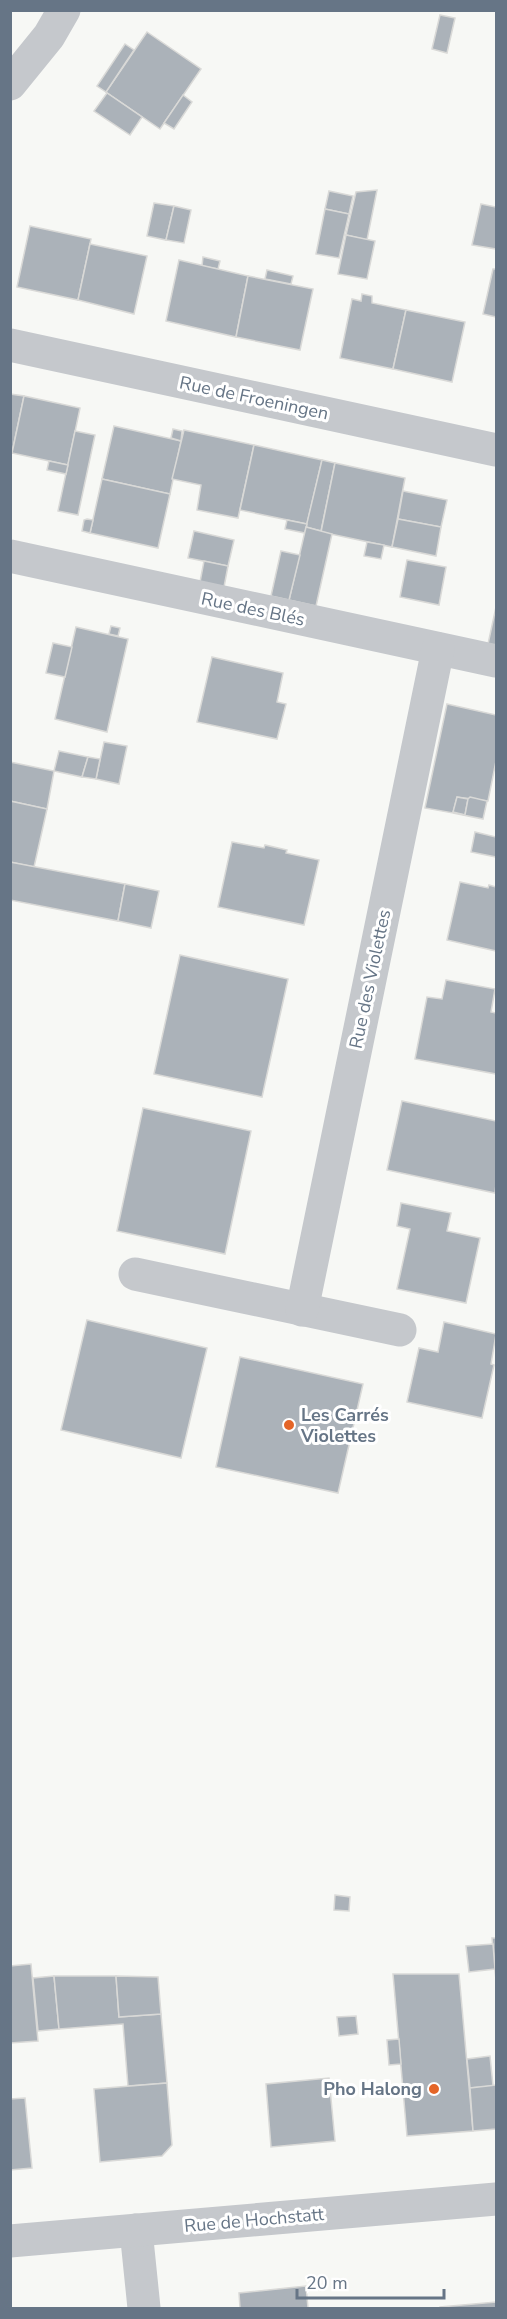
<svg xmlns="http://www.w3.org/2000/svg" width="507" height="2319" viewBox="0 0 507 2319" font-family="'Nunito Sans',sans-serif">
<rect width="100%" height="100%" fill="#f7f8f5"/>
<g fill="#abb2b9" stroke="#d9d9d7" stroke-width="1.5">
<path d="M440,15L455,18L447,53L432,49Z"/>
<path d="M147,32L201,69L160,129L106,92Z"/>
<path d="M125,44L134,50L106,92L97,86Z"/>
<path d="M107,93L142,117L130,135L94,111Z"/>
<path d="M183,95L192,102L174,129L164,123Z"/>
<path d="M377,190L367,240L346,235L356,192Z"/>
<path d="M329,191L353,196L349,214L325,209Z"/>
<path d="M154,203L174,206L166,240L147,236Z"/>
<path d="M481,204L496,207V249L472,245Z"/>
<path d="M174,206L191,210L184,243L166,240Z"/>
<path d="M325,209L349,214L339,258L316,254Z"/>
<path d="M30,226L91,239L78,300L17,287Z"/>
<path d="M346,235L375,241L367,279L338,274Z"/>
<path d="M90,244L147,256L134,314L78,300Z"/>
<path d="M203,257L220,261L218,269L202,266Z"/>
<path d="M179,260L248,276L236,337L166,321Z"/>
<path d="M493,269H496V317L483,314Z"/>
<path d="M267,270L293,276L291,284L265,279Z"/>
<path d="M248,276L313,289L300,350L236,337Z"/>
<path d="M362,294L372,296V303L406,310L393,369L340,358L352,299L361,301Z"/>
<path d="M406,310L465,322L452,382L393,369Z"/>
<path d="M10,394L24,396L12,453H10Z"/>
<path d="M24,396L80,408L68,465L12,453Z"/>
<path d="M114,426L181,441L170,494L102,479Z"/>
<path d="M173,429L182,431L181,441L171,438Z"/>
<path d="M184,430L254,445L238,518L197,510L201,485L172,479Z"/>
<path d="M75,431L95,435L78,515L58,511Z"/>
<path d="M254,445L322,460L307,524L240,510Z"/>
<path d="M322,460L335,463L321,531L306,527Z"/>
<path d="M49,461L68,465L66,474L47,470Z"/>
<path d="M335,463L405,478L392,547L321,532Z"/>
<path d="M102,479L170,494L158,548L90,533Z"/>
<path d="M403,491L447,500L441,527L398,519Z"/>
<path d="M87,519L93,520L90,533L82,531L84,520Z"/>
<path d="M398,519L441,527L436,556L392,547Z"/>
<path d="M287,520L307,524L305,533L285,529Z"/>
<path d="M306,527L332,534L316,606L289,600Z"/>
<path d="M194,531L234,540L228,566L188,558Z"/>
<path d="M367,542L384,545L381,559L364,556Z"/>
<path d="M281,551L300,555L289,600L271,596Z"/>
<path d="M407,560L446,567L439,605L400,597Z"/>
<path d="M204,561L228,566L224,587L200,582Z"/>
<path d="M496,607V646L488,644Z"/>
<path d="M111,626L120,628L118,636L109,634Z"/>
<path d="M76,627L128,639L107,732L55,719Z"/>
<path d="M53,643L72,647L65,677L46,673Z"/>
<path d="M212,657L283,673L277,702L286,704L277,739L197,722Z"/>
<path d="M447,704L496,715V761L488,801L457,797L453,813L425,808Z"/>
<path d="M104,742L127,746L119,784L96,779Z"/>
<path d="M59,751L88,757L82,777L54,771Z"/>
<path d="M88,757L100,759L96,779L82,777Z"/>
<path d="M10,762L54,771L47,809L10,801Z"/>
<path d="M457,797L468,799L465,815L453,812Z"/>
<path d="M470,797L487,801L483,819L453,813L465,815L468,799Z"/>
<path d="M10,801L47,809L34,867L10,862Z"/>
<path d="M475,832L496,837V857L471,852Z"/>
<path d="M232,842L264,848L265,845L287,850L286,853L319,860L304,925L218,907Z"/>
<path d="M10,862L125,884L118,921L10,900Z"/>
<path d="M460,882L488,888L489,885L496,887V951L447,940Z"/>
<path d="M125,884L159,891L151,928L118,921Z"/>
<path d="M180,955L288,979L262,1097L154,1074Z"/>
<path d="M446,980L495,989L491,1012L496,1013V1074L415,1059L427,997L442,999Z"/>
<path d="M402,1101L496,1121V1184L495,1193L387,1170Z"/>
<path d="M143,1108L251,1131L225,1254L117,1231Z"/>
<path d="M401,1203L451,1213L447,1231L480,1238L466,1303L397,1289L410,1229L397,1226Z"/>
<path d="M87,1320L207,1348L181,1458L61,1430Z"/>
<path d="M444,1322L496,1334L491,1364L494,1365L482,1418L407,1402L419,1348L438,1352Z"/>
<path d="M240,1357L363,1384L338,1493L216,1467Z"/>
<path d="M335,1895L350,1897L349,1911L334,1910Z"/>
<path d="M492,1938H496V1980Z"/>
<path d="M493,1944L495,1969L469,1972L466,1946Z"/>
<path d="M31,1964L38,2041L10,2043V1966Z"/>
<path d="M393,1974H459L473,2131L407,2136Z"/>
<path d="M54,1976L59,2029L38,2031L33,1978Z"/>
<path d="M54,1976H116L119,2017L161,2014L167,2083L128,2086L123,2024L59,2029Z"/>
<path d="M116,1976L158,1977L161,2014L119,2017Z"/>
<path d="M356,2016L358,2034L339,2036L337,2017Z"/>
<path d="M399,2039L401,2064L389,2065L387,2040Z"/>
<path d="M490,2056L493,2086L470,2088L467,2059Z"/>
<path d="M329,2078L335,2141L271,2147L266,2084Z"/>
<path d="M167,2083L172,2145L162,2156L100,2162L94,2089Z"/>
<path d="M496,2085V2129L473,2131L470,2088Z"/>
<path d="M25,2098L32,2168L10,2170V2099Z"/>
<path d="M306,2286L308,2308H240L239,2293Z"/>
<path d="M496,2302V2308H440V2307Z"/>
</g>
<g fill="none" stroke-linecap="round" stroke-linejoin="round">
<g stroke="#c5c8cc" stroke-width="33">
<path d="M10,84L49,36L64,10"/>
<path d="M10,345L496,450"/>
<path d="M10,556L496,661"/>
<path d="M135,1274L400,1330"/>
<path d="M302,1310L438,649"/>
<path d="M136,2230L144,2308"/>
<path d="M10,2241L496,2199"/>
</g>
</g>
<g fill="#e46528" stroke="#fff" stroke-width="2">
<circle cx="289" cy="1425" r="6"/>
<circle cx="434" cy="2089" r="6"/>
</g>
<g text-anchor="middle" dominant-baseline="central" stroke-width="6" stroke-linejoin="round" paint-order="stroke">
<g font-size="18" fill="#667586" stroke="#fff">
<text transform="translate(254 398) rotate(12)">Rue de Froeningen</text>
<text transform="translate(253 609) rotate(12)">Rue des Blés</text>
<text transform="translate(370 979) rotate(-78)">Rue des Violettes</text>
<text transform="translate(254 2220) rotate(-5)">Rue de Hochstatt</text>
</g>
<g font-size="18" font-weight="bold" fill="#667586" stroke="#fff" text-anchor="start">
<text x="301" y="1415">Les Carrés<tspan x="301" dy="21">Violettes</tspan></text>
<text x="422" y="2089" text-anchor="end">Pho Halong</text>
</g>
</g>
<rect width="507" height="2319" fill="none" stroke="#667586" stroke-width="24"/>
<path d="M297 2289v9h147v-9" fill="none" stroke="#667586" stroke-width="3"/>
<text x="306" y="2289" font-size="18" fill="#667586" stroke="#ffffff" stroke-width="4.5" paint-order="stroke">20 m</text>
</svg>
